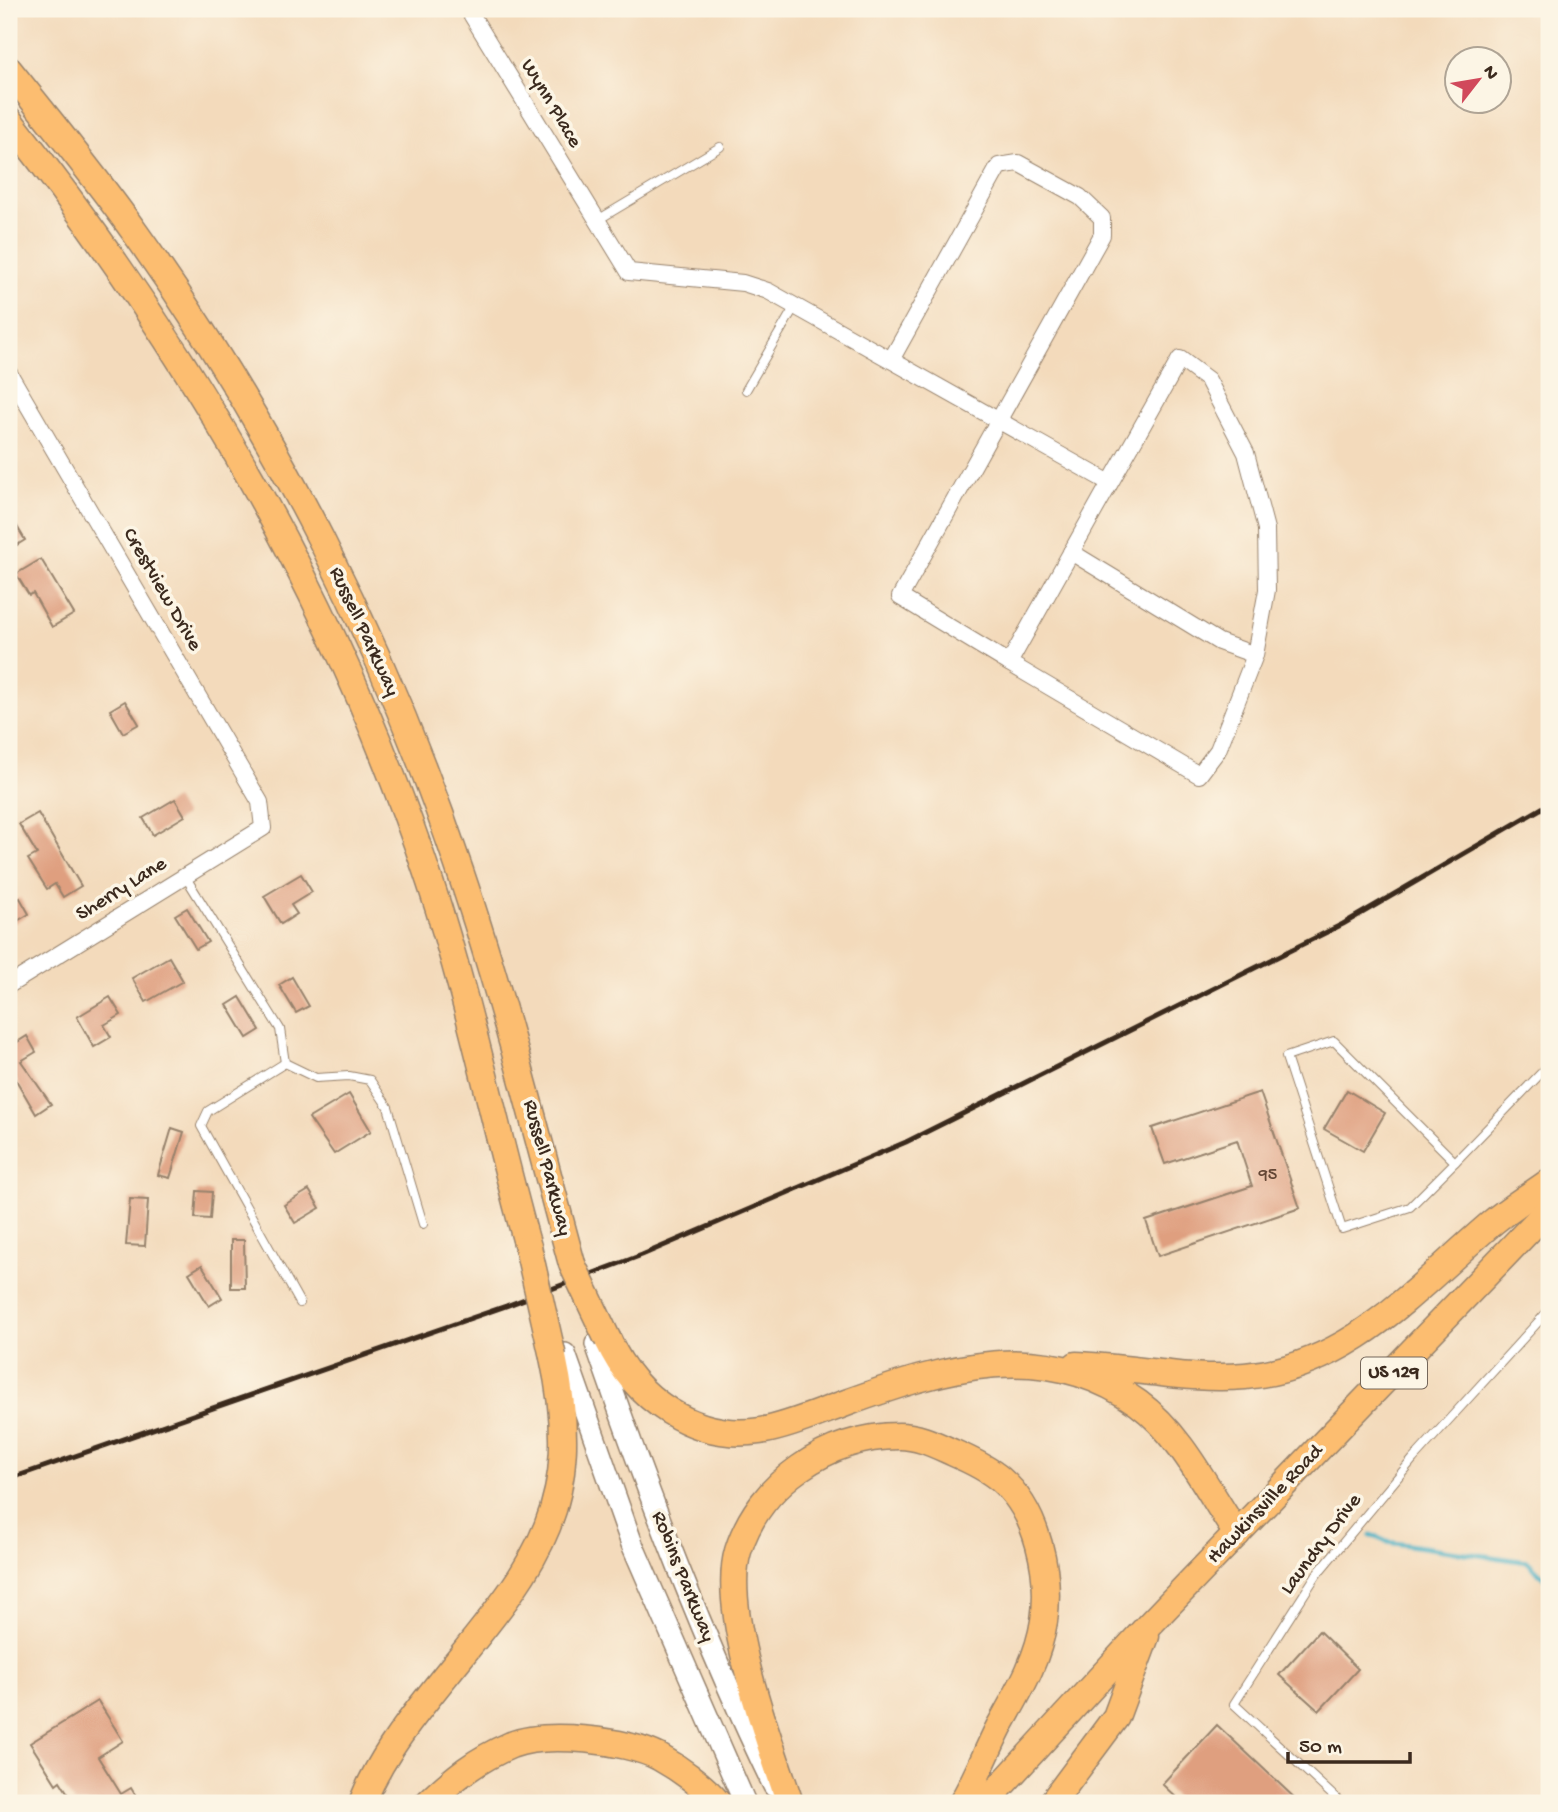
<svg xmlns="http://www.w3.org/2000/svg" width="1558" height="1812" viewBox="0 0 1558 1812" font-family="'Gochi Hand',sans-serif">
<rect width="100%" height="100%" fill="#fcf5e5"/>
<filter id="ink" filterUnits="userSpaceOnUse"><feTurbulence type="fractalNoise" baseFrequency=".0143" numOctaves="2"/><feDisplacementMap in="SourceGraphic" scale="14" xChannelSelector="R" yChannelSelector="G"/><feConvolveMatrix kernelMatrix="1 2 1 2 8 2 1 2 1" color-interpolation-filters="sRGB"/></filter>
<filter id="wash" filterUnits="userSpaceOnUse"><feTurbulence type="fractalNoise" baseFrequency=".00686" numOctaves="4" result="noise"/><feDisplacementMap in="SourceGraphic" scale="28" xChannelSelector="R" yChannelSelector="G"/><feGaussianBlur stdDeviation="1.57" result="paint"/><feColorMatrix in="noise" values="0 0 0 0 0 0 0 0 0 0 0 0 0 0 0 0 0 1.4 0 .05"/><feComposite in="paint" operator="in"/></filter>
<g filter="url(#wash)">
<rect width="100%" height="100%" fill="#f3dabb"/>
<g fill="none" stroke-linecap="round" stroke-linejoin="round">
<path stroke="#45afc3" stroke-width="5" d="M1371,1535L1387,1542L1528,1562L1549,1583"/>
</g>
<g id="blocks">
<g fill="#df9f7f">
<path d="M9,513L25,540L9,550Z"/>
<path d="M41,559L74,614L52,627L33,593L29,595L16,574Z"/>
<path d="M125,701L139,724L123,733L110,710Z"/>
<path d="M175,799L185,816L153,835L143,818Z"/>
<path d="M38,813L81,886L63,897L55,884L47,889L28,859L37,854L19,824Z"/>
<path d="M301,874L312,892L291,905L297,914L281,924L264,896Z"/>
<path d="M20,898L29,914L9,926V905Z"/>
<path d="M187,908L208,942L196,949L175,915Z"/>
<path d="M169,957L183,981L146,1002L132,978Z"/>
<path d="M292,977L309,1006L296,1013L279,985Z"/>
<path d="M110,997L121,1015L104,1025L111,1037L94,1047L77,1017Z"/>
<path d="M240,997L260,1030L247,1038L227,1005Z"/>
<path d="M27,1036L36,1052L21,1061L51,1104L36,1114L9,1068V1042L11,1046Z"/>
<path d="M1347,1090L1385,1113L1363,1151L1324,1129Z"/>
<path d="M1260,1092L1300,1208L1158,1256L1146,1221L1252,1186L1237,1140L1165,1164L1152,1128Z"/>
<path d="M349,1094L371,1131L334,1154L309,1118Z"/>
<path d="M172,1128L184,1132L170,1178L158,1175Z"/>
<path d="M309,1190L320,1208L295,1223L284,1205Z"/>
<path d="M197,1191L212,1192L210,1219L195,1218Z"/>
<path d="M130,1199L148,1200L145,1246L126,1245Z"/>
<path d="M231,1240H244L245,1288H231Z"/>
<path d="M202,1265L222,1298L209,1306L189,1273Z"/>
<path d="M1319,1631L1358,1669L1319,1711L1279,1675Z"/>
<path d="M98,1701L123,1741L98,1757L121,1794L131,1788L140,1803H74L60,1781L56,1784L30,1743Z"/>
<path d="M1217,1725L1300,1803H1182L1162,1784Z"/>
</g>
</g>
</g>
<g filter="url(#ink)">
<use href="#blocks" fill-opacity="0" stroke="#97826c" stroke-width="2"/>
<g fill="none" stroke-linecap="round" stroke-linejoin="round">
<g stroke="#97826c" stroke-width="10">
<g id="service">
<path d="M596,221L720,147"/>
<path d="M746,390L795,306"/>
<path d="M185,876L280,1029L285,1063L316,1078L349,1076L370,1080L388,1107L423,1224"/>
<path d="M1334,1041L1455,1162L1410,1207L1342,1229L1286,1057Z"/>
<path d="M285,1063L208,1111L201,1126L300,1303"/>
<path d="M1455,1162L1549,1065"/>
<path d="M1341,1803L1234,1704L1317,1574L1413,1459L1549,1310"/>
</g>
</g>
<g stroke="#97826c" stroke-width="18">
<g id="minor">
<path d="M468,9L629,272L743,283L768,291L1110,483L1009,663L1199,775L1218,750L1255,655L1267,590L1266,529L1246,453L1208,380L1180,359L1110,483"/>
<path d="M891,360L999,166L1018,163L1080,197L1102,218V235L900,597L1009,663"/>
<path d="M9,373L260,802L263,828L9,985"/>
<path d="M1071,552L1219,642L1255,655"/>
</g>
</g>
<g stroke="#97826c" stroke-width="24">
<g id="tertiary">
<path d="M596,1344C648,1494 704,1642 774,1786"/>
<path d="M565,1354L632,1544L745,1803"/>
</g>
</g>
<g stroke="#97826c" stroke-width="29">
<g id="primary">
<path d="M9,70C52,124 96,177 136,234C274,427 385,646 460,871C504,1000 536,1133 572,1264"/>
<path d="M9,120C190,349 338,604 430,882C470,1002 494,1126 528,1247"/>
<path d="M608,1340C634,1398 694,1441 760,1431C789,1426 818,1413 846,1403C945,1367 1044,1336 1138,1403C1181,1434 1208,1491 1237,1534"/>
<path d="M1076,1365C1132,1367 1190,1381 1245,1376C1352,1367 1417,1286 1493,1222C1511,1207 1531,1195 1549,1182"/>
<path d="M362,1803C378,1763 403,1729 430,1695C524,1576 589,1520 553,1357"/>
<path d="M428,1803C454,1778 476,1760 511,1745C546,1731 626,1740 659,1757C679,1768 704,1786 718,1803"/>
<path d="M790,1803C770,1743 720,1612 738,1551C759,1483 828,1436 899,1436C919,1436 936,1445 954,1453C970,1460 987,1468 1000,1479C1038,1511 1051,1574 1044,1621C1038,1661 1018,1693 999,1727C986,1753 976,1779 962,1803"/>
<path d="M985,1803L1150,1624L1549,1209"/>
<path d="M1052,1803L1116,1717L1146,1636"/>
</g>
</g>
<use href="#service" stroke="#fff" stroke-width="8"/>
<use href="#minor" stroke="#fff" stroke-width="16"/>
<use href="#tertiary" stroke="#fff" stroke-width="21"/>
<use href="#primary" stroke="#fcbd6f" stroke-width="26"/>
<path stroke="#3b2a1e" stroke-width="5" d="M9,1479L506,1306L642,1255L906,1142L1343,924L1549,804"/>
<g stroke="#97826c" stroke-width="29" stroke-linecap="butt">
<g id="primary-bridge">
<path d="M528,1247L553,1357"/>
<path d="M572,1264L608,1340"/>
</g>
</g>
<use href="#primary-bridge" stroke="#fcbd6f" stroke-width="26"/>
</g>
</g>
<g text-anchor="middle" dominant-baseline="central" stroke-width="7" stroke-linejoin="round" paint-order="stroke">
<g font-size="18" fill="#644736">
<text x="1268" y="1175">95</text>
</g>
<rect fill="#fcf5e5" stroke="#75675a" stroke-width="2" x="1361" y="1357.5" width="66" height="31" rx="5"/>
<g font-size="19" font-weight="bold" fill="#3b2a1e">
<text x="1394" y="1373">US 129</text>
</g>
<g font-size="21" fill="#3b2a1e" stroke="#fcf5e5">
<text transform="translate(550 104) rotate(59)">Wynn Place</text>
<text transform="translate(161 590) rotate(60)">Crestview Drive</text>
<text transform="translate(363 632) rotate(65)">Russell Parkway</text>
<text transform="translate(122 890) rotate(-32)">Sherry Lane</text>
<text transform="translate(546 1168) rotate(75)">Russell Parkway</text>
<text transform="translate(1266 1505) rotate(-46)">Hawkinsville Road</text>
<text transform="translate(1322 1545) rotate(-53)">Laundry Drive</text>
<text transform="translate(682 1577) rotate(68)">Robins Parkway</text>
</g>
</g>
<rect width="1558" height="1812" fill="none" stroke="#fcf5e5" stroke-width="35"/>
<g transform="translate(1478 80) rotate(59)"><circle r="33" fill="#fcf5e5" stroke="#afa495" stroke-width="2"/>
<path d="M0-5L12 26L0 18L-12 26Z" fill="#d1495b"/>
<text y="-10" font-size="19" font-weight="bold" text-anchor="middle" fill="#3b2a1e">N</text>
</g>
<path d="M1288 1752v10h122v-10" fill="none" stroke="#3b2a1e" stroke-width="3.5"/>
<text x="1299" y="1752" font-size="21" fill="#3b2a1e" stroke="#fcf5e5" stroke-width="5" paint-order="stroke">50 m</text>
</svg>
